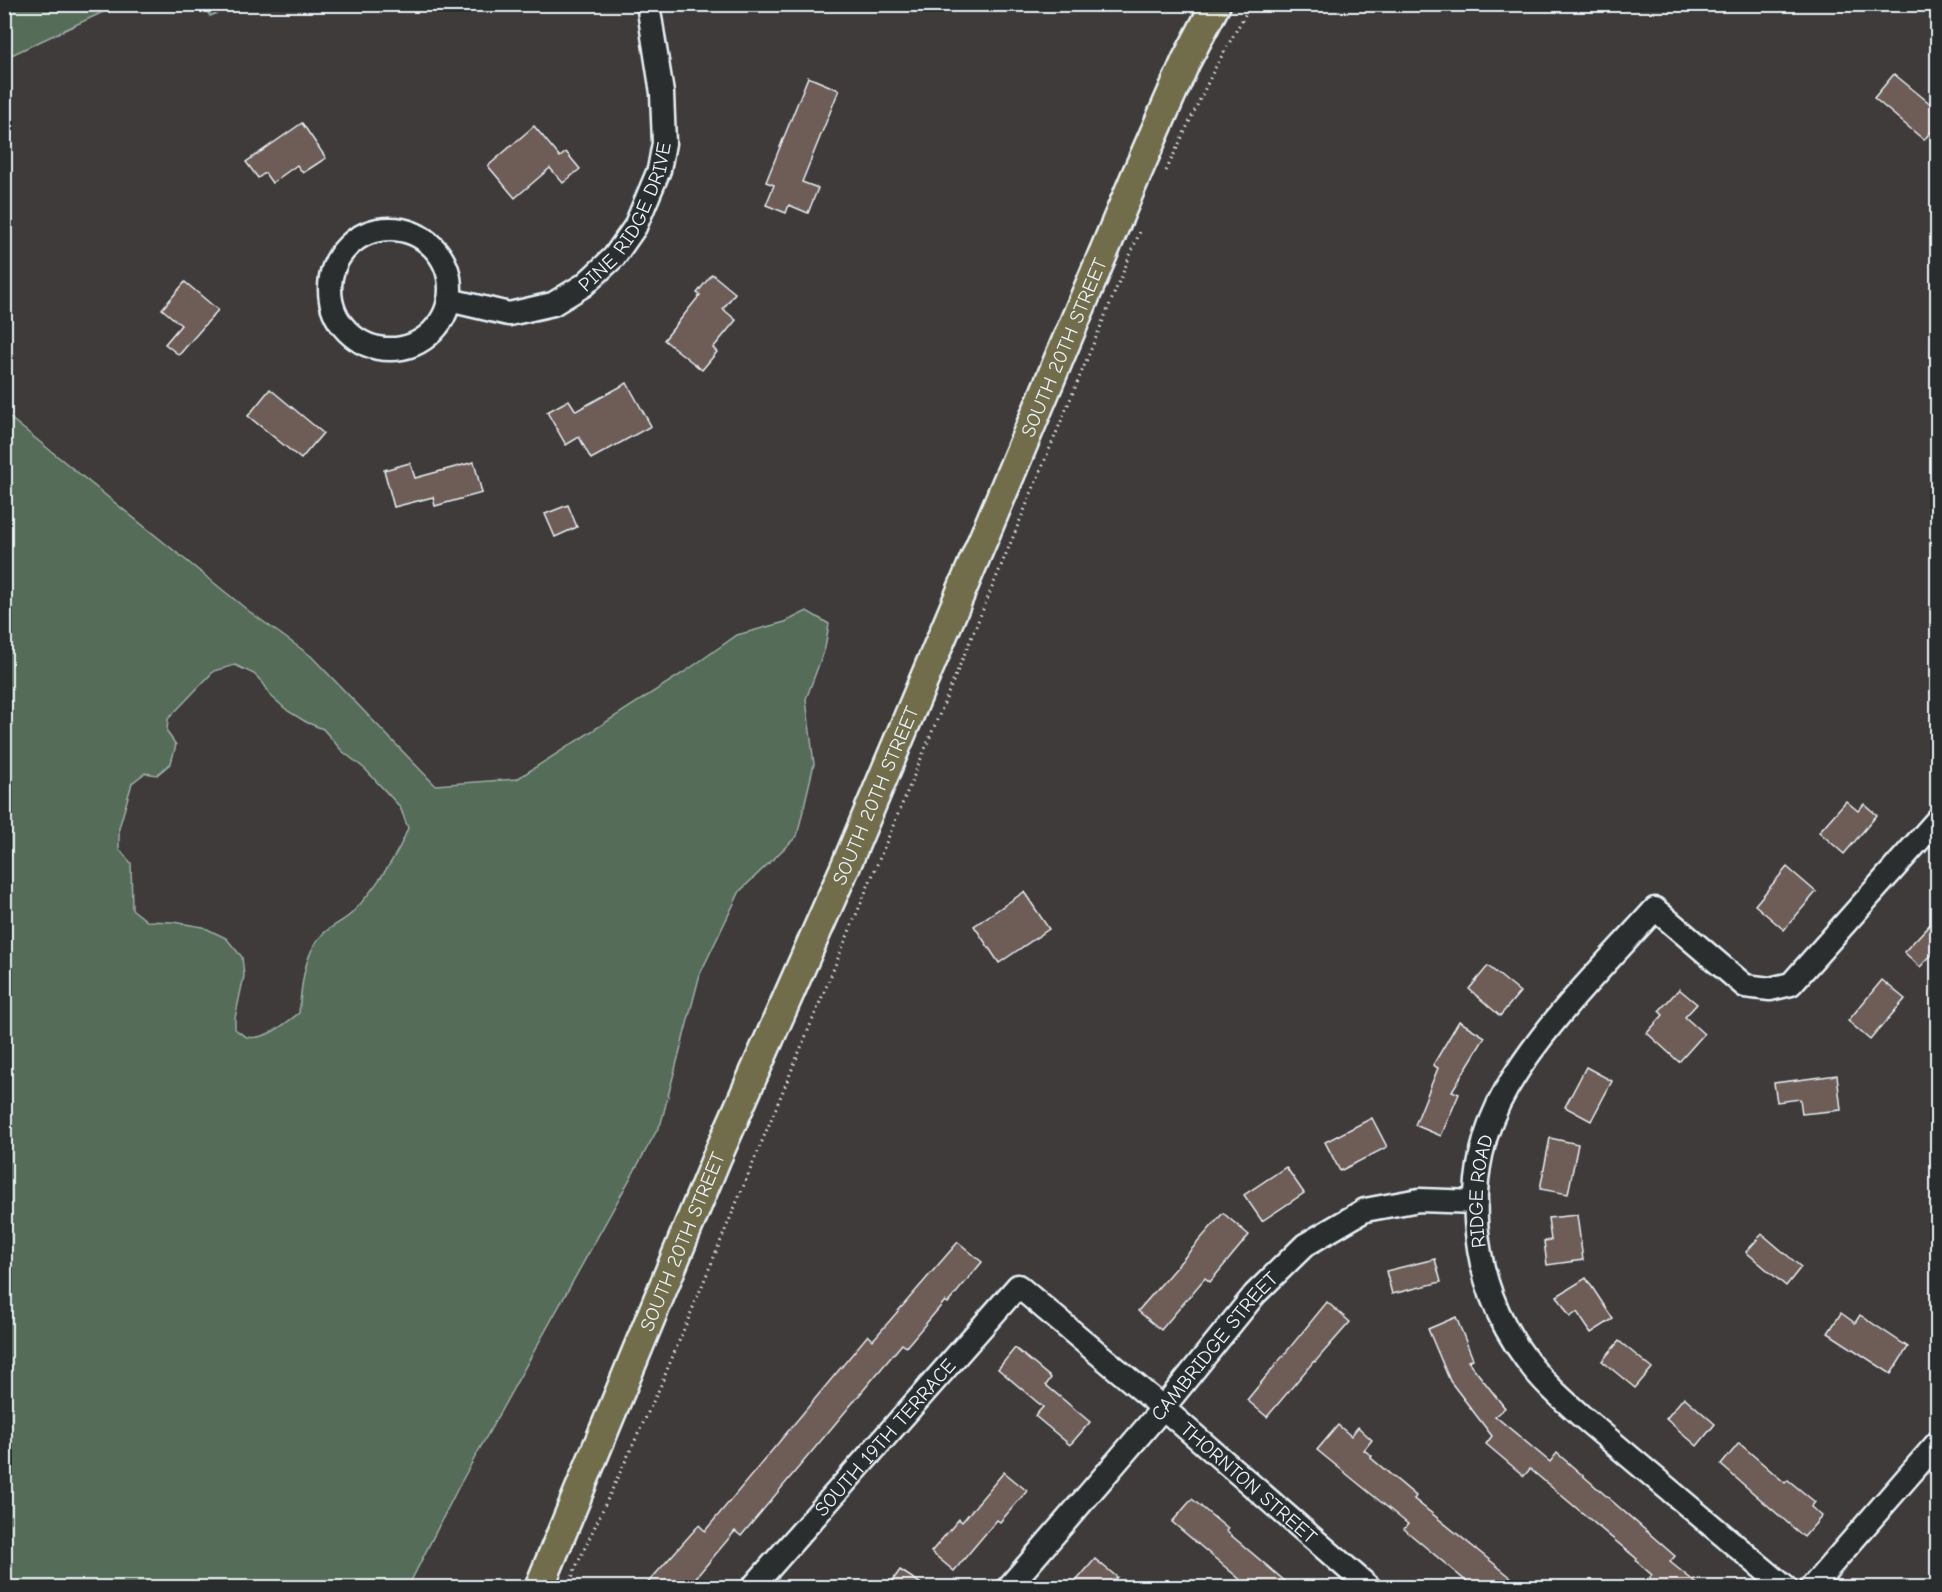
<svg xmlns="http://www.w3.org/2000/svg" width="1942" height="1592" viewBox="0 0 1942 1592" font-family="'Comic Neue',sans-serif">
<rect width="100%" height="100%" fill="#3e3b3a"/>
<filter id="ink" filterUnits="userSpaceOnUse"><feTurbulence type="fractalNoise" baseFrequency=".0167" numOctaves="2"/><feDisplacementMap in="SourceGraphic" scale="12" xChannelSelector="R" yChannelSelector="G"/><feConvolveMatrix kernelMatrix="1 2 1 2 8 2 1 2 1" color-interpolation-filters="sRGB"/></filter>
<g filter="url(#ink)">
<g fill="#556c58" stroke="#9eaea8" stroke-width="1.5" fill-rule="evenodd">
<path d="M5,4H118V5L5,58Z"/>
<path d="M203,5H235L231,8L210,16Z"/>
<path d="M4,413L250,612L311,656L435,785L517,779L686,671L737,635L785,622L807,611L829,624L825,648L806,699L814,764L797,836L740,891L700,974L661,1123L459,1486L408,1587H5ZM235,665L254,674L263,683L271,696L288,711L306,722L323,729L342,751L365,769L400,807L408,828C398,856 372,892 352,913C343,922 330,926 322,935C304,953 301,989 299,1013C286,1023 265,1041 247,1037C243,1036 238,1031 235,1029V1018L244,976L242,957L226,938L203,927L173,922L147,921L132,909L131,863L119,849V828L132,783L145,773L157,775L171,763L176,745L167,732L168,719L214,671Z"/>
</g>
<g fill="#6e5d56" stroke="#e8f1f8" stroke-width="1.5">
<path d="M1894,74L1938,110V123L1924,140L1874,98Z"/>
<path d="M808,77L839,90L802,182L818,188L808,213L789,205L786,213L766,205L774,185L766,182Z"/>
<path d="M302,123L326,158L303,173L297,165L272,183L265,173L258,178L246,162Z"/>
<path d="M534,126L560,157L566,152L580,169L563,183L550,168L515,198L488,166Z"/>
<path d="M712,274L735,293L723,309L736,320L713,348L717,352L702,370L664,340L700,295L697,293Z"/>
<path d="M185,282L218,310L179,355L165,344L181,325L162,309Z"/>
<path d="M627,383L651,426L591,459L579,437L566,445L547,412L569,400L576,411Z"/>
<path d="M270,389L323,433L301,459L248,416Z"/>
<path d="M474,462L482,493L435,506L433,497L394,507L384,470L410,463L415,478Z"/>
<path d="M568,505L577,527L555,537L545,514Z"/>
<path d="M1846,801L1858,811L1864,804L1877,815L1844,854L1819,832Z"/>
<path d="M1787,867L1816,892L1784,930L1755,905Z"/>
<path d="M1024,892L1049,929L999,963L974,926Z"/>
<path d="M1938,916V948L1920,967L1904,952Z"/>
<path d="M1488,966L1520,992L1500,1016L1469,989Z"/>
<path d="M1882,980L1905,999L1870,1040L1848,1021Z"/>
<path d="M1679,989L1697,1004L1685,1017L1704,1034L1679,1062L1647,1033L1663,1015L1659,1011Z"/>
<path d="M1459,1021L1485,1037L1452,1091L1459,1094L1441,1136L1415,1125L1438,1068L1433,1065Z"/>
<path d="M1586,1067L1612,1081L1591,1121L1565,1107Z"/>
<path d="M1837,1075L1841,1110L1802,1114L1800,1099L1777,1102L1774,1083Z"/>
<path d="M1372,1118L1387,1147L1340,1171L1325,1142Z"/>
<path d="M1550,1138L1578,1144L1568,1194L1540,1189Z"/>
<path d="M1286,1167L1304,1193L1262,1221L1244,1195Z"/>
<path d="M1223,1213L1249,1235L1210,1282L1205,1278L1161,1330L1138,1311Z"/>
<path d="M1577,1215L1583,1260L1547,1265L1544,1241L1551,1240L1548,1218Z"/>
<path d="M1762,1234L1801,1267L1786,1286L1746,1252Z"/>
<path d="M958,1242L982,1262L948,1303L945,1301L906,1347L902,1344L741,1536L735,1531L688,1587H644L699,1525L705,1531L868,1335L873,1340Z"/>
<path d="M1435,1259L1441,1282L1392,1294L1386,1271Z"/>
<path d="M1586,1278L1613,1319L1591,1333L1577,1312L1570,1317L1557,1296Z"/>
<path d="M1327,1302L1350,1322L1315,1362L1314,1361L1267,1417L1247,1400Z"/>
<path d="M1841,1313L1855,1323L1860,1315L1908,1347L1891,1374L1828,1333Z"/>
<path d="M1456,1317L1473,1359L1468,1361L1505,1408L1495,1416L1550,1462L1557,1453L1675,1556L1670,1562L1701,1587H1642L1652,1575L1636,1561L1637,1559L1530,1469L1524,1476L1486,1444L1492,1436L1450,1381L1428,1329Z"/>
<path d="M1619,1341L1652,1368L1635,1388L1602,1361Z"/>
<path d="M1015,1348L1051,1378L1046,1385L1090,1422L1070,1445L1035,1416L1043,1407L998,1369Z"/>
<path d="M1684,1397L1715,1424L1697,1446L1666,1419Z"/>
<path d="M1338,1425L1351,1436L1358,1427L1372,1440L1364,1450L1372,1456L1371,1458L1416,1496L1414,1499L1513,1579L1506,1587H1473L1404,1529L1408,1524L1317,1450Z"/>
<path d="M1739,1443L1785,1483L1788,1480L1815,1502L1811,1507L1822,1516L1804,1537L1721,1465Z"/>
<path d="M1004,1472L1027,1491L1000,1522L997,1520L954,1571L931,1552L959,1519L962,1522Z"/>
<path d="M1192,1499L1228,1529L1226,1531L1292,1587H1249L1172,1522Z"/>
<path d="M1095,1559L1117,1577L1108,1587H1071Z"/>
<path d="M900,1570L926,1587H888Z"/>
</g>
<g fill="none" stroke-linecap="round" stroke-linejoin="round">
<g stroke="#e8f1f8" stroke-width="27">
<g id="minor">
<circle cx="390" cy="289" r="60"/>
<path id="s1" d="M449,300L509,314L553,304L584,285L614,257L635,227L659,170L664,143L662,93L648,4"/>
<path id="s2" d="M752,1588L1018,1286L1163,1408L1370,1588"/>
<path id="s3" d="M1008,1588L1163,1408L1255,1294L1305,1245L1365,1210L1419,1200L1476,1202"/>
<path id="s4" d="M1786,1588L1580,1415C1560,1397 1541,1380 1526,1359C1468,1283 1458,1171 1507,1088C1545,1023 1605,965 1655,909L1745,986L1770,989L1791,984L1938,819"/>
<path d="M1811,1588L1938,1442"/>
</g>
</g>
<g stroke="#e8f1f8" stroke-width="33">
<g id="major">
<path id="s5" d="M539,1588L717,1157L847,863L1137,173L1186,61L1216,4"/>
</g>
</g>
<g stroke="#e8f1f8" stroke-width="3" stroke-dasharray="1.5 4.5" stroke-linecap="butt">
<path d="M1166,171L1214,70L1251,4"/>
<path d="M569,1588L575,1569L660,1387L1141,229"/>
</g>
<use href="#minor" stroke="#2a2d2e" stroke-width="22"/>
<use href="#major" stroke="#716d4b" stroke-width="28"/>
</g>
</g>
<g text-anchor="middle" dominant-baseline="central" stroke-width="4.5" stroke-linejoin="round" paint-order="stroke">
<g font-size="20" fill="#e8f1f8" stroke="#2a2d2e">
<text stroke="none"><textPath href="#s1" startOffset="225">PINE RIDGE DRIVE</textPath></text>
<text stroke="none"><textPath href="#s5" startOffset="1347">SOUTH 20TH STREET</textPath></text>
<text stroke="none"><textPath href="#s5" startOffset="861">SOUTH 20TH STREET</textPath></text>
<text stroke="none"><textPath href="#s4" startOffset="526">RIDGE ROAD</textPath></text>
<text stroke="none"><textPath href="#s5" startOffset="375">SOUTH 20TH STREET</textPath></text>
<text stroke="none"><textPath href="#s3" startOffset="318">CAMBRIDGE STREET</textPath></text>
<text stroke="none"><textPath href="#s2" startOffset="201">SOUTH 19TH TERRACE</textPath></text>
<text stroke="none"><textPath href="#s2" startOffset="706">THORNTON STREET</textPath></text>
</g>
</g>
<rect width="1942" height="1592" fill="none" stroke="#2a2d2e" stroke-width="24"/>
<rect x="12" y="12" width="1918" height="1568" fill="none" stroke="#e8f1f8" stroke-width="2" filter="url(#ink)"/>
</svg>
